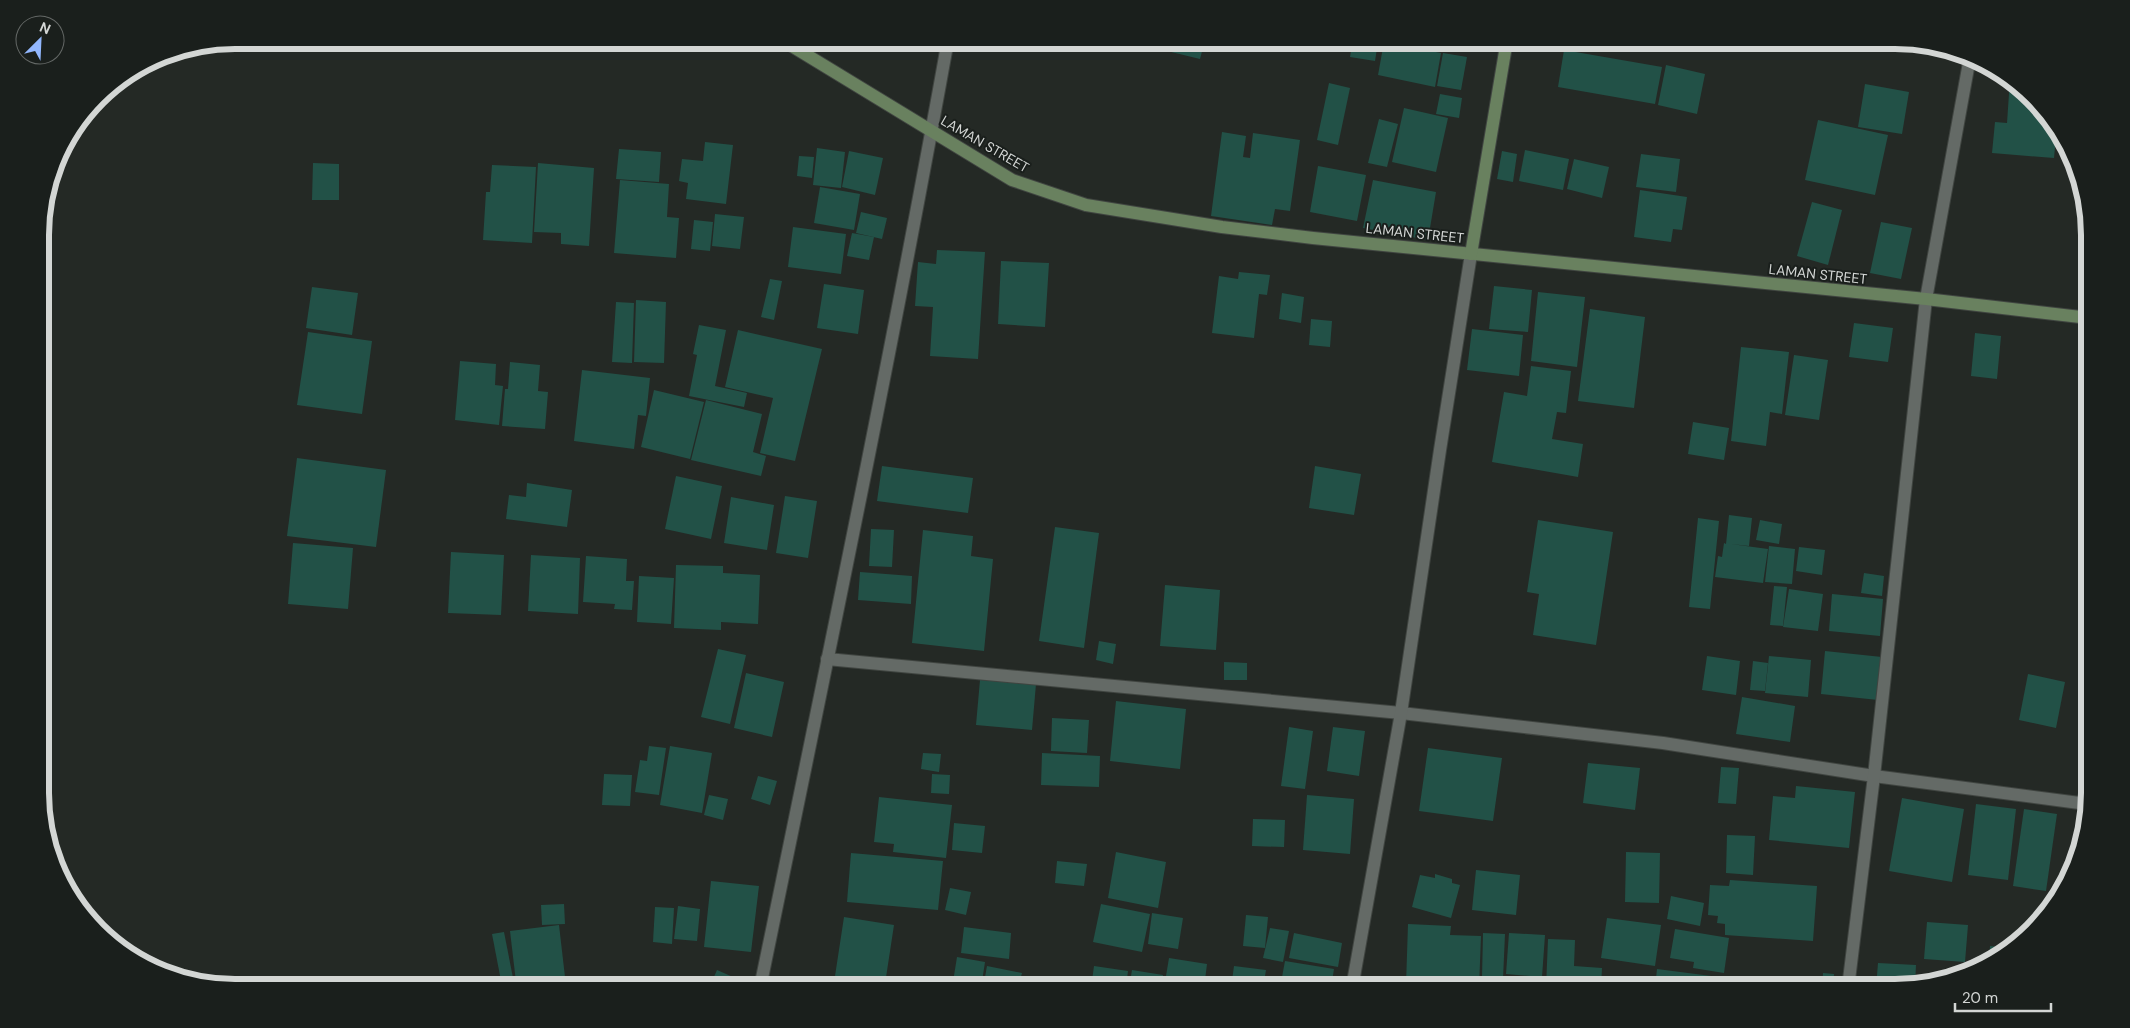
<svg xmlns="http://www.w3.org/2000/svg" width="2130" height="1028" viewBox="0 0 2130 1028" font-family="'DM Sans',sans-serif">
<rect width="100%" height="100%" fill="#242925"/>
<g fill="#225147">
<path d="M1165,40H1205L1200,59L1163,50Z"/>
<path d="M1353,40L1378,42L1375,61L1350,57Z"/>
<path d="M1383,40H1413V45Z"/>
<path d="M1419,40H1469L1467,52L1419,42Z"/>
<path d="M1558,40H1592L1589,52L1557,46Z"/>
<path d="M1624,40H1683L1681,52L1624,42Z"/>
<path d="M1384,42L1441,53L1435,87L1378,75Z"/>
<path d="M1564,50L1662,67L1655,104L1558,87Z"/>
<path d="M1443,53L1467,57L1461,90L1437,86Z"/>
<path d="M1666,65L1705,74L1697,114L1658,105Z"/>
<path d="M2010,79L2023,88L2057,126L2054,158L1992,153L1995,122L2007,123Z"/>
<path d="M1329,83L1350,88L1338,145L1317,140Z"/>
<path d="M1865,84L1909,92L1902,134L1858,127Z"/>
<path d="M1440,94L1462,98L1459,118L1436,114Z"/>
<path d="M1404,108L1448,118L1436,172L1392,162Z"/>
<path d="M1379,119L1398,124L1387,167L1368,163Z"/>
<path d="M1818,120L1888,135L1875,195L1805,180Z"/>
<path d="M1222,132L1246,136L1243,157L1250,158L1253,133L1300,140L1290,211L1275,209L1272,225L1211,216Z"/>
<path d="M705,142L733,145L726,204L686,199L688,183L679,181L682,159L703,161Z"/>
<path d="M817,148L845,152L841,188L813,185Z"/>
<path d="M619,149L661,152L659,182L616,179Z"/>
<path d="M1525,150L1569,159L1563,190L1519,181Z"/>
<path d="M849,151L883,158L875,195L842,187Z"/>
<path d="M1502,151L1517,154L1513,182L1497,179Z"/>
<path d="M1641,154L1680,159L1676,192L1636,187Z"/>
<path d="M799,156L814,157L812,178L797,176Z"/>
<path d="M1574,159L1609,167L1602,198L1567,189Z"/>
<path d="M313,163L339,164V200H312Z"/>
<path d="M538,163L594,168L589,246L561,244V233L534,232Z"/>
<path d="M492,165L536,167L532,243L483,240L486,192H490Z"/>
<path d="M1318,166L1366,175L1357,221L1310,212Z"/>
<path d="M620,180L669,184L667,217L679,218L676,258L614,253Z"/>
<path d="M1373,180L1436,192L1428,240L1363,228Z"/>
<path d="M820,187L860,194L854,230L814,223Z"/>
<path d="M1640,190L1687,197L1682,230L1673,229L1671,242L1634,237Z"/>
<path d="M1812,202L1842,210L1828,265L1797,256Z"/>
<path d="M861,212L887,218L882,239L856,233Z"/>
<path d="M715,214L744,217L740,249L712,246Z"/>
<path d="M694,220L713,222L710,251L691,249Z"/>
<path d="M1881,222L1912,228L1901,279L1870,273Z"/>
<path d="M793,227L846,234L841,274L788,267Z"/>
<path d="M852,233L874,237L869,260L847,256Z"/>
<path d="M937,250L985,252L978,359L930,356L933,307L915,306L918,262L936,264Z"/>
<path d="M1001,261L1049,263L1045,327L998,324Z"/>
<path d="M1239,272L1270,275L1267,295L1259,294L1254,338L1212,333L1219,276L1238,279Z"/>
<path d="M770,279L782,281L774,320L761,317Z"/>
<path d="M824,284L864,290L858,334L817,328Z"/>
<path d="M1494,286L1532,290L1528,332L1489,329Z"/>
<path d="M312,287L358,293L352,335L306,328Z"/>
<path d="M1538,292L1585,297L1577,367L1531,361Z"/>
<path d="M1282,293L1304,297L1301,323L1279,319Z"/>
<path d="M636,300L666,302L664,363L634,362Z"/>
<path d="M616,302L634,303L632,363L612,362Z"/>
<path d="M1590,309L1645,317L1634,408L1578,401Z"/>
<path d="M1311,319L1332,321L1330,347L1309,345Z"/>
<path d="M1854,323L1893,328L1888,362L1849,357Z"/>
<path d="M699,325L726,330L715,386L747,393L744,407L689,396L697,355L693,354Z"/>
<path d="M1472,329L1523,335L1519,376L1467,370Z"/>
<path d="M738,330L822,349L795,461L760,453L773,398L725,387Z"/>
<path d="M308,332L372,341L362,414L297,405Z"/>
<path d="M1975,333L2001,336L1997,379L1971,376Z"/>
<path d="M1741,347L1789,352L1782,414L1770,412L1766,446L1731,441Z"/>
<path d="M1794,355L1828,360L1819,420L1785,415Z"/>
<path d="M460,361L496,364L495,385L503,386L499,425L455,420Z"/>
<path d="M510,362L540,365L538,391L548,392L545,429L502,426L505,389H508Z"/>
<path d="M1531,366L1571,371L1566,413L1557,412L1552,439L1583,444L1578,477L1492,462L1504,392L1527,396Z"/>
<path d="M582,370L650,378L646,416L638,415L634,449L574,441Z"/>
<path d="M654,390L704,402L690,459L641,447Z"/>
<path d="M706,400L762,414L753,452L766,456L761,476L691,460Z"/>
<path d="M1693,422L1729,428L1724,460L1688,454Z"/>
<path d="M297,458L386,470L376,547L287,536Z"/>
<path d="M882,466L973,478L968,513L877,501Z"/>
<path d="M1315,466L1361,474L1354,515L1309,508Z"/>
<path d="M676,476L722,486L711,539L665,529Z"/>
<path d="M527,483L572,490L567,527L506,519L509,495L526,497Z"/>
<path d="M785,496L817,501L808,558L776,553Z"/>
<path d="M731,497L774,505L767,550L724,543Z"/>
<path d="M1729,515L1752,518L1749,546L1731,544L1768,549L1763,583L1715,577L1718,556L1722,557L1724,543L1726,544Z"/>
<path d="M1698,518L1719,521L1710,609L1689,607Z"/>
<path d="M1538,520L1613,532L1596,645L1533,635L1539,594L1527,592Z"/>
<path d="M1760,520L1782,524L1779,544L1756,540Z"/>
<path d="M1055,527L1099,533L1084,648L1039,641Z"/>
<path d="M871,529L894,530L892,567L869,566Z"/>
<path d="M923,530L973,536L971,556L993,559L984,651L912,643Z"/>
<path d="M293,543L353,548L348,609L288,604Z"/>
<path d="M1769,546L1795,549L1792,584L1765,582Z"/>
<path d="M1799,547L1825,550L1822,575L1796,571Z"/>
<path d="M451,552L504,555L501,615L448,613Z"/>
<path d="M531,555L580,558L578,614L528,611Z"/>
<path d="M586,556L627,559L626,581H634L632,610L614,609L615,604L583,602Z"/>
<path d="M676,565L723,566V573L760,575L758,624L721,622V630L674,628Z"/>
<path d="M860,572L912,576L911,604L858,600Z"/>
<path d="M1864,573L1884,576L1882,596L1861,593Z"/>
<path d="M639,576L674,578L671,624L637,622Z"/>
<path d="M1165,585L1220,590L1216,650L1160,646Z"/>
<path d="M1774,586L1787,587L1783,626L1770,625Z"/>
<path d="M1789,589L1823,594L1818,631L1783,627Z"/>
<path d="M1832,594L1883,599L1880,636L1829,631Z"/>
<path d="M1099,641L1116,644L1113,664L1096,660Z"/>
<path d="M718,649L746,655L730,724L701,717Z"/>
<path d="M1825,651L1882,657L1878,700L1821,694Z"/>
<path d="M1707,656L1740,661L1736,695L1702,690Z"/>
<path d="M1769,656L1811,660L1808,697L1765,693Z"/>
<path d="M1753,661L1768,663L1765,691L1750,690Z"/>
<path d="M1224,662L1247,663V680H1224Z"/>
<path d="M746,673L784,682L772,737L734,728Z"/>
<path d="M2028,674L2065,682L2056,728L2019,720Z"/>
<path d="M980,680L1036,684L1032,730L976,725Z"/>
<path d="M1742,697L1795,706L1790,742L1736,734Z"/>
<path d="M1116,701L1186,709L1180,769L1110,761Z"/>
<path d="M1052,718L1089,720L1087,753L1051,751Z"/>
<path d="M1289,727L1313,731L1305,789L1281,786Z"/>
<path d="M1333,727L1365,731L1359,776L1327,771Z"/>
<path d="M649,746L666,748L659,795L635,792L640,760L647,761Z"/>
<path d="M670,746L712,753L702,813L660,805Z"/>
<path d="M1428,748L1502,758L1493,821L1419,811Z"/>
<path d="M923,753L941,754L939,772L921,769Z"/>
<path d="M1042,753L1100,756L1099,787L1041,785Z"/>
<path d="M1588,763L1640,768L1635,810L1583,803Z"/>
<path d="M1721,767L1739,768L1736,804L1718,803Z"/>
<path d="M604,774L632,775L630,806L602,805Z"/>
<path d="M932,774L950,775L949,794L931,793Z"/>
<path d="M758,776L777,781L770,805L751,799Z"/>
<path d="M1796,786L1855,792L1849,848L1769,840L1773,796L1795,798Z"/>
<path d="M709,795L728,799L723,820L704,815Z"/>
<path d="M1307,795L1354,799L1350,854L1303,850Z"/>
<path d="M879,797L952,805L946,858L893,852L894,844L874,842Z"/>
<path d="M1902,798L1964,809L1952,882L1889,871Z"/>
<path d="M1976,804L2016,809L2008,880L1968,875Z"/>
<path d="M2024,809L2057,814L2046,891L2013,886Z"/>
<path d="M2078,809L2086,810L2074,862H2073Z"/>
<path d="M1253,819L1285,820L1284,847L1252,846Z"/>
<path d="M954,823L985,826L982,853L952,850Z"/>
<path d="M1727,835L1755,836L1753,875L1726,873Z"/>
<path d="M1116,852L1166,862L1158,908L1108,898Z"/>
<path d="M1626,852L1660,853L1659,903L1625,902Z"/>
<path d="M851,853L943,861L938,910L847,902Z"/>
<path d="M1057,861L1087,864L1084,886L1055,883Z"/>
<path d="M1476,870L1520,875L1516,915L1472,910Z"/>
<path d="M1435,874L1452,879V883L1460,885L1451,918L1412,907L1420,875L1435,878Z"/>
<path d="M1730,880L1817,886L1813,941L1725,935V924L1717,923L1718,916L1708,915L1710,885L1729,886Z"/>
<path d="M711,881L759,886L751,952L704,947Z"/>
<path d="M950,888L971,892L966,915L945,910Z"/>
<path d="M1671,896L1704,903L1700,926L1667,919Z"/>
<path d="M564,904L565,924L542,925L541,905Z"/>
<path d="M1101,904L1150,914L1142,952L1093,942Z"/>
<path d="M678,906L700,909L697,941L674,939Z"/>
<path d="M655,907L674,908L672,944L653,942Z"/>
<path d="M1152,913L1183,918L1178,949L1148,944Z"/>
<path d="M1246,915L1268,917L1265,948L1243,946Z"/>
<path d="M844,917L894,925L885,984L875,982L874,988H850L851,979L835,976Z"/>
<path d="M1607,918L1661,925L1655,966L1601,958Z"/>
<path d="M1927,922L1968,925L1965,962L1924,959Z"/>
<path d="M1408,924L1451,926L1450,935L1481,936L1479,988L1406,985Z"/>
<path d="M559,925L565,977L516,982L510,931Z"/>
<path d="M964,927L1011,933L1009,959L961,953Z"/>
<path d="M1270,928L1289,931L1283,962L1263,958Z"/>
<path d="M1675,929L1729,938L1724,973L1693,968L1694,962L1670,958Z"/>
<path d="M504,932L514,983L502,986L492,934Z"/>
<path d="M1294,933L1342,943L1338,967L1289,958Z"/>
<path d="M1483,933L1505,934L1503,979L1482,978Z"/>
<path d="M1509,933L1545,935L1542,977L1506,974Z"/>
<path d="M1548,939L1575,940L1574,966L1602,968L1601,988H1546Z"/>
<path d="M1990,946L2012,948L2004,955L1989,962Z"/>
<path d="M957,957L985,962L981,988H952Z"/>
<path d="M1169,958L1207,964L1204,988H1164Z"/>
<path d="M1285,961L1334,969L1331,988H1280Z"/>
<path d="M1878,963L1916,965L1915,986L1876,988Z"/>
<path d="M987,966L1022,973L1018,988H983Z"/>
<path d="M1094,966L1128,971L1126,988H1091Z"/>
<path d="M1234,966L1266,970L1263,988H1231Z"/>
<path d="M1657,969L1719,977L1717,988H1655Z"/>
<path d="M717,970L733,977L728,988L710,986Z"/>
<path d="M1132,970L1163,975L1161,988H1129Z"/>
<path d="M1823,973L1834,974L1833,988H1822Z"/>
<path d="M594,976L596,988H540V984Z"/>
<path d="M1509,980L1540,982L1539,988H1509Z"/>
</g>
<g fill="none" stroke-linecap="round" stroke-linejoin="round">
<g stroke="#404541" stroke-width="14">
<g id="street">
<path d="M827,659L1401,713L1663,743L1874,776L2087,804"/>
<path d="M760,988C825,672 891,357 948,40"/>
<path d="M1352,988L1401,713L1440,450L1471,254"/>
<path d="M1848,988L1874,776L1926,299L1970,57"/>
</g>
</g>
<g stroke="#404541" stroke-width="14">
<g id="secondary">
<path d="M782,40L1012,180L1086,205L1222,227L1313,238L1926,299L2089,318"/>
<path d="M1471,254L1507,40"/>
</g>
</g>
<use href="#street" stroke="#646a66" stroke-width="12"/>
<use href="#secondary" stroke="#69815f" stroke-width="12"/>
</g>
<g text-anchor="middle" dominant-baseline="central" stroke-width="4" stroke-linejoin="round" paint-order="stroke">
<g font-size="14" fill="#d3d6d4" stroke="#1a1f1c">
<text transform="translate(985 144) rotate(30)">LAMAN STREET</text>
<text transform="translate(1415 233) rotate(6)">LAMAN STREET</text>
<text transform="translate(1818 274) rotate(6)">LAMAN STREET</text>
</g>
</g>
<path d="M0 0H2130V1028H0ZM235 49H1895A186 186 0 0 1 2081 235V793A186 186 0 0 1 1895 979H235A186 186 0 0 1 49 793V235A186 186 0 0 1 235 49Z" fill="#1a1f1c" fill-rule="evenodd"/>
<path fill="none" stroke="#d3d6d4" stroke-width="6" d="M235 49H1895A186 186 0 0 1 2081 235V793A186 186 0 0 1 1895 979H235A186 186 0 0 1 49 793V235A186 186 0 0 1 235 49Z"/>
<g transform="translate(40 40) rotate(24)"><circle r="24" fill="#1a1f1c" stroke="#646866"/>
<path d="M0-4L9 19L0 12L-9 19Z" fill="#92b7fd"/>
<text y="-8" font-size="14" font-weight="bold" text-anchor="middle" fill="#d3d6d4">N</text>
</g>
<path d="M1955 1003v8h96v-8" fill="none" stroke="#d3d6d4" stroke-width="2.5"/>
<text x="1962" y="1003" font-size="15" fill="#d3d6d4" stroke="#1a1f1c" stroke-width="4" paint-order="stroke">20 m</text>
</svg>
